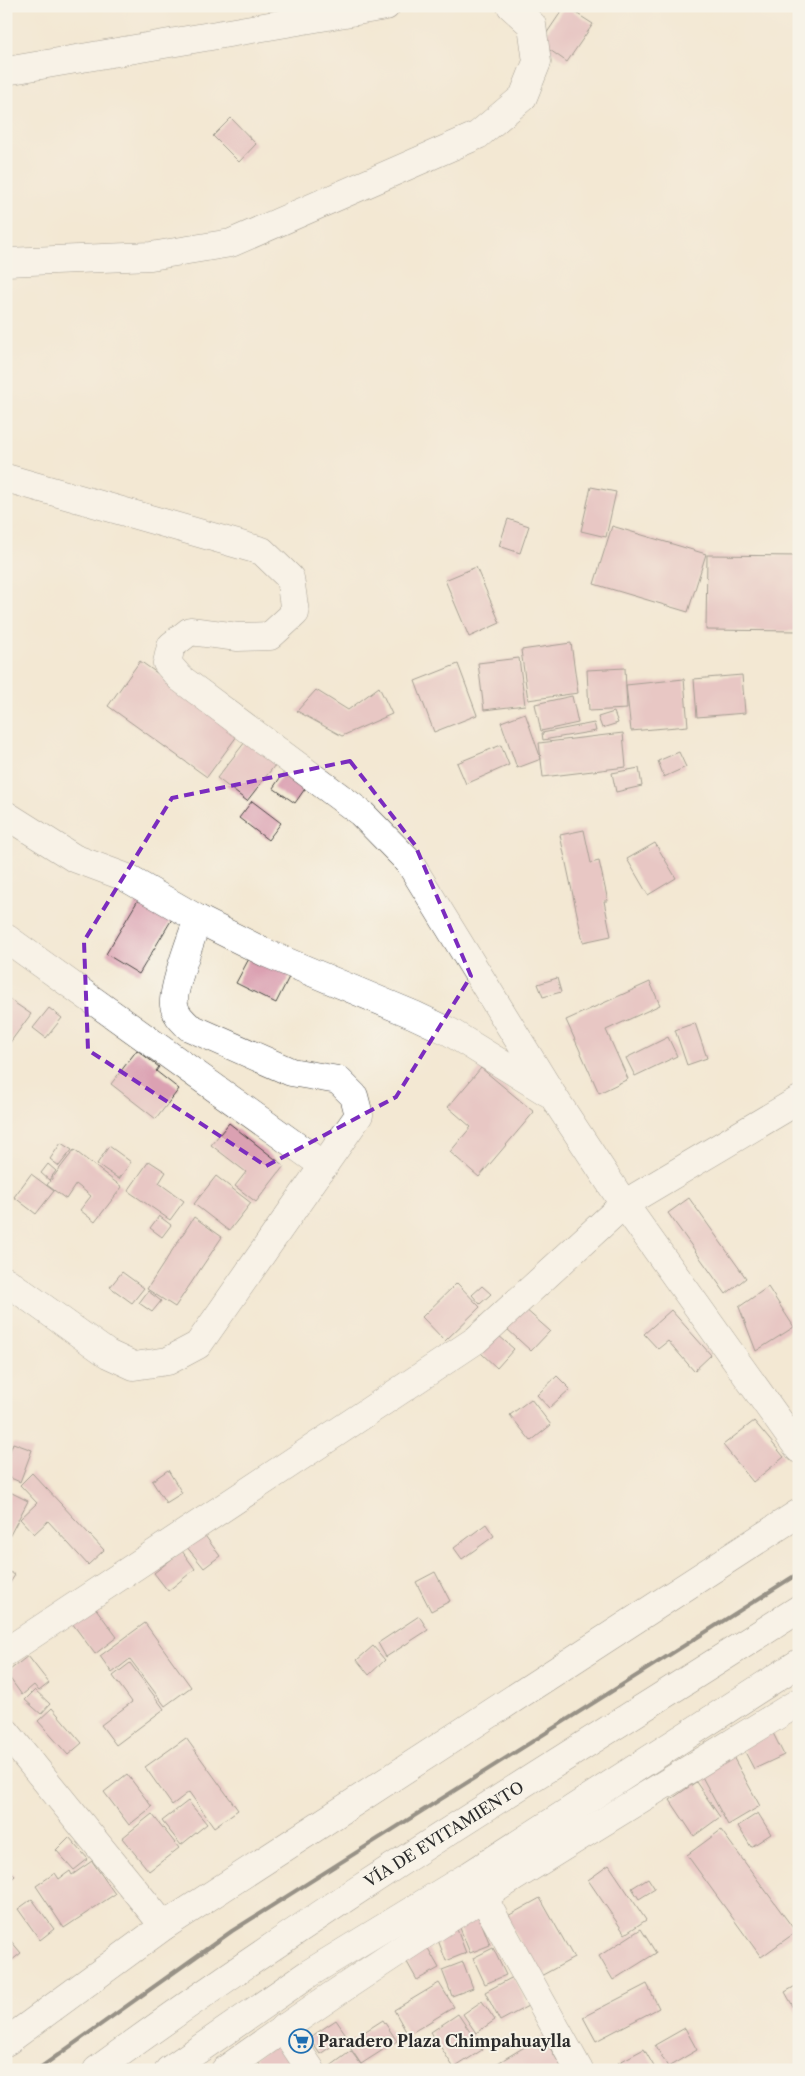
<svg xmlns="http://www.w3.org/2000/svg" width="805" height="2076" viewBox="0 0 805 2076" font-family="'Libre Caslon Text',serif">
<rect width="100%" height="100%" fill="#f7f3e8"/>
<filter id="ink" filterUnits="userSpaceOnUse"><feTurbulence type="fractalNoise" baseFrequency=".02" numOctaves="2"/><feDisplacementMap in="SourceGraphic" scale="10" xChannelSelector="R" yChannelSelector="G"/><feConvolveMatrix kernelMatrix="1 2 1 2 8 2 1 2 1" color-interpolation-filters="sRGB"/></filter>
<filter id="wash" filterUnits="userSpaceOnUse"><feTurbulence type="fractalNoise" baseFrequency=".0096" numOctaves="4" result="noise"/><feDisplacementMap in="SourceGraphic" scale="20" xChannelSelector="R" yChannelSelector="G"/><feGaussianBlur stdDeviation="1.12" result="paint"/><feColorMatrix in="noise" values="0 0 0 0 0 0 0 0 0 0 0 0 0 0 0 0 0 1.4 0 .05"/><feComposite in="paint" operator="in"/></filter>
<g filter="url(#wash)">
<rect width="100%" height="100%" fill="#f3e8d3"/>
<g id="blocks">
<g fill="#dba1b2">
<path d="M565,6L593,24L567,62L540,43Z"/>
<path d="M231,118L256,144L239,162L213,136Z"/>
<path d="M591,487L616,492L606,537L581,531Z"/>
<path d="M508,519L529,526L520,553L499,546Z"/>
<path d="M612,526L706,554L688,612L594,584Z"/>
<path d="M707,555L799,556V631L706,630Z"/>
<path d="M476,567L500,623L469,637L445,580Z"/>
<path d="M571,643L578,693L528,700L521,650Z"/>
<path d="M519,658L525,705L484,710L478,663Z"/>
<path d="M140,661L240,732L207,777L108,706Z"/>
<path d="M458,664L477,715L434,732L415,681Z"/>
<path d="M625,668L627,709L589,711L587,670Z"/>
<path d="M742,675L745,713L697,717L694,679Z"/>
<path d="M684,679L688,726L631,731L626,685Z"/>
<path d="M379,687L392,714L342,736L297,711L316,690L348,710Z"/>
<path d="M572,696L578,723L541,731L535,704Z"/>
<path d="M614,712L618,723L602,728L598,717Z"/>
<path d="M525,713L541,759L517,768L501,722Z"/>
<path d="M594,723L596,731L543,740L542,733Z"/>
<path d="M252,733L282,756L247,801L217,778Z"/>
<path d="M623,733L626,767L543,777L539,743Z"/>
<path d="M501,745L509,765L466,784L457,763Z"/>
<path d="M679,752L686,767L664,777L658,761Z"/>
<path d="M289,765L311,780L295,803L273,788Z"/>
<path d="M639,768L642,786L616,792L612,773Z"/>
<path d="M252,801L281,823L268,840L239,818Z"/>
<path d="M584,830L591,863L599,861L608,901H604L611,936L583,942L560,835Z"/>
<path d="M655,843L676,878L648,895L627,859Z"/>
<path d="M144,890L178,909L139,974L106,954Z"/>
<path d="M252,953L291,973L276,1003L236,983Z"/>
<path d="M557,978L561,992L543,997L538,984Z"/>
<path d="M650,982L660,1005L606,1030L628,1079L599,1093L566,1020Z"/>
<path d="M6,997L31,1014L6,1048Z"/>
<path d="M49,1008L62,1018L46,1038L33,1028Z"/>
<path d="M695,1023L707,1058L687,1065L675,1030Z"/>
<path d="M668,1037L677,1056L635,1076L626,1058Z"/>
<path d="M137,1050L159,1067L156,1071L179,1089L156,1119L111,1084Z"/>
<path d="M481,1068L534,1112L479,1177L450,1152L471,1127L448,1107Z"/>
<path d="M229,1123L284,1166L256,1202L235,1186L246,1172L211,1145Z"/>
<path d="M61,1143L72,1150L59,1166L50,1159Z"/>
<path d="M109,1146L131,1162L119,1179L97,1164Z"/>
<path d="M74,1150L122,1187L95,1222L80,1210L91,1196L76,1184L66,1199L47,1185Z"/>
<path d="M149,1161L166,1172L159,1183L184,1201L170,1220L128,1191Z"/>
<path d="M48,1164L56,1171L49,1180L41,1173Z"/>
<path d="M31,1174L54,1191L36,1214L14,1197Z"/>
<path d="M216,1176L251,1203L229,1231L194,1204Z"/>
<path d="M689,1198L746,1278L726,1294L668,1213Z"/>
<path d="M159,1216L171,1225L162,1237L150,1228Z"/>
<path d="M194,1217L222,1237L175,1307L147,1289Z"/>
<path d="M122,1272L144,1288L132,1303L110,1287Z"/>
<path d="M457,1283L480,1307L445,1341L422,1317Z"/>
<path d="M482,1286L491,1294L480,1304L472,1295Z"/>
<path d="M768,1287L794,1327L756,1351L739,1307Z"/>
<path d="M148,1291L161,1301L152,1312L139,1303Z"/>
<path d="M524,1308L550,1331L531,1351L506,1328Z"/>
<path d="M671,1310L711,1355L694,1371L668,1341L658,1349L644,1334Z"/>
<path d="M498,1335L514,1349L497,1368L481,1353Z"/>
<path d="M557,1376L570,1389L549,1408L537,1395Z"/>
<path d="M531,1399L551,1425L531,1441L510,1415Z"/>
<path d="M754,1421L784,1457L753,1482L723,1445Z"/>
<path d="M13,1443L32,1450L20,1482L6,1476V1461Z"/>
<path d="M168,1470L182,1493L166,1503L152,1481Z"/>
<path d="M32,1473L104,1550L88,1565L48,1521L34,1534L20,1519L37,1503L20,1485Z"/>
<path d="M6,1490L28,1501L9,1537L6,1535Z"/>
<path d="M486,1524L494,1536L462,1559L454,1548Z"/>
<path d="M203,1533L220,1556L204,1568L186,1546Z"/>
<path d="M182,1551L195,1569L168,1591L154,1573Z"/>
<path d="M6,1570L15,1575L6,1589Z"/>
<path d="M435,1572L450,1601L431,1611L416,1582Z"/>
<path d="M94,1606L117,1637L95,1654L72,1623Z"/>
<path d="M419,1616L428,1630L386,1657L378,1643Z"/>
<path d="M145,1623L191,1687L165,1706L130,1659L112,1673L100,1656Z"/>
<path d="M373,1646L385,1660L369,1675L357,1660Z"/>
<path d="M28,1656L49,1683L39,1691L34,1685L22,1695L6,1673Z"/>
<path d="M130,1663L164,1709L116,1745L101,1725L132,1702L113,1676Z"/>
<path d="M35,1690L50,1704L41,1714L25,1700Z"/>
<path d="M52,1708L82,1743L68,1755L38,1721Z"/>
<path d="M773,1733L784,1755L754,1769L743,1748Z"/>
<path d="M186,1738L238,1810L214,1827L189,1792L172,1805L145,1767Z"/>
<path d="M732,1755L760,1806L728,1825L700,1773Z"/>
<path d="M127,1774L152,1807L129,1825L104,1792Z"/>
<path d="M696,1782L720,1817L694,1836L670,1800Z"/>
<path d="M188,1801L207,1824L181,1845L162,1821Z"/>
<path d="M758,1813L771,1834L751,1847L738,1826Z"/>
<path d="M152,1814L179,1848L149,1871L122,1838Z"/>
<path d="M721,1830L796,1932L761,1957L687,1855Z"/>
<path d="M69,1837L88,1859L74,1870L56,1850Z"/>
<path d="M92,1861L115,1894L64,1928L36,1886L55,1873L59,1879L70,1871L72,1875Z"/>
<path d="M609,1865L646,1920L625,1934L588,1880Z"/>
<path d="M6,1866L15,1876L6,1884Z"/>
<path d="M648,1878L655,1889L639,1899L632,1888Z"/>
<path d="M540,1898L574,1958L539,1977L506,1917Z"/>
<path d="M32,1899L54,1929L40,1940L18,1909Z"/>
<path d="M477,1911L490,1945L470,1953L456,1918Z"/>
<path d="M455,1924L466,1953L446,1961L435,1932Z"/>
<path d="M641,1929L656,1953L613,1980L599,1956Z"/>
<path d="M6,1935L21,1953L6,1965Z"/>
<path d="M425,1943L439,1968L417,1980L403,1955Z"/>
<path d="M493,1948L506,1975L485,1984L473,1958Z"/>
<path d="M463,1962L473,1988L452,1996L442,1970Z"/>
<path d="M513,1977L528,2006L500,2021L485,1992Z"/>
<path d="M439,1983L454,2007L408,2035L394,2010Z"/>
<path d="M647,1984L659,2008L596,2041L583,2017Z"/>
<path d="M799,1984V2017L785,1992Z"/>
<path d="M482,2001L495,2020L476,2033L463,2014Z"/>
<path d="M458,2014L482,2050L454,2068L431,2032Z"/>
<path d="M336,2020L347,2036L320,2054L309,2038Z"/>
<path d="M383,2020L397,2041L361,2064L347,2043Z"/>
<path d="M685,2028L697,2050L668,2067L655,2045Z"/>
<path d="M543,2036L563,2070H486Z"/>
<path d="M279,2043L295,2068L263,2070L255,2057Z"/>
<path d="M644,2049L656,2070H622L618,2063Z"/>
<path d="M351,2051L365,2070H325Z"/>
</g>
</g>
</g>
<g filter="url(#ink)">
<use href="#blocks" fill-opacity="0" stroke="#494744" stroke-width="1"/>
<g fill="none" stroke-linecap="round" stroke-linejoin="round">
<g stroke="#494744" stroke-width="29">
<g id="minor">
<path d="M6,71L386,6"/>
<path d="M6,262L151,256L231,243L478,135L523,97L537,62L532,25L511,6"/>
<path d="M6,478L262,551L290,578L295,613L270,636L238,637L190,631L171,646L167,663L180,678L361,813L409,862L553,1096L624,1204L799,1449"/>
<path d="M6,815L74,858L125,877L198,919"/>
<path d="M6,938L324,1166"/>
<path d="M6,1281L108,1354L134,1366L168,1361L198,1345L359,1115L354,1096L338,1080L291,1072L189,1027C182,1020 176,1015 174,1005C172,989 192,936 198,919L266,953L414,1015L450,1032L547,1092"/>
<path d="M6,1652L476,1340L624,1204L799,1100"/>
<path d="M6,1732L164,1926"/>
<path d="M474,1881L579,2070"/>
<path d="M283,2028L311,2070"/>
<path d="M6,2042L164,1926L799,1513"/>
<path d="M225,2070C410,1937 605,1821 799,1702"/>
</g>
</g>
<g stroke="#494744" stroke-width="29">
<g id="highway">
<path d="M97,2070C323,1904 563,1760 799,1609"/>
<path d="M169,2070L308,1974L470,1875L799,1663"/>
</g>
</g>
<use href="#minor" stroke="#fff" stroke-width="28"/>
<use href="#highway" stroke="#fff" stroke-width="28"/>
<path stroke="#2b2b2b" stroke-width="4" d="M37,2070L232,1931L799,1573"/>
</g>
</g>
<path d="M0 0H805V2076H0ZM350,761L415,845L471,976L396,1097L266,1166L88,1050L84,941L172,798Z" fill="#f3e8d3" fill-opacity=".55" fill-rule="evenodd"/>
<path fill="none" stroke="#7b2cbf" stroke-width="4" stroke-dasharray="10 6" stroke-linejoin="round" d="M350,761L415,845L471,976L396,1097L266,1166L88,1050L84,941L172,798Z"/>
<defs>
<g id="supermarket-ring" transform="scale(1.25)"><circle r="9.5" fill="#f7f3e8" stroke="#1f6fb2" stroke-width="1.5"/><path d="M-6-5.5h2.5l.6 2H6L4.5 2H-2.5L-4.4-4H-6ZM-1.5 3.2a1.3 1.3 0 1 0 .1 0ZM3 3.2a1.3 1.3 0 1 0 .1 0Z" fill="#1f6fb2"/></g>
</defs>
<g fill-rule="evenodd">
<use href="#supermarket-ring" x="301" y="2041"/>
</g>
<g text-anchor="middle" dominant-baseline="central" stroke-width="4" stroke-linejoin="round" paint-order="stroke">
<g font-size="16" fill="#2b2b2b" stroke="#f7f3e8">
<text transform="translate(444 1834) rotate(-32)">VÍA DE EVITAMIENTO</text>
</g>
<g font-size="16" font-weight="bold" fill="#2b2b2b" stroke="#f7f3e8" text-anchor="start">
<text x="318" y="2041">Paradero Plaza Chimpahuaylla</text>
</g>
</g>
<rect width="805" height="2076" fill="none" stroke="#f7f3e8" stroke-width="25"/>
</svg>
